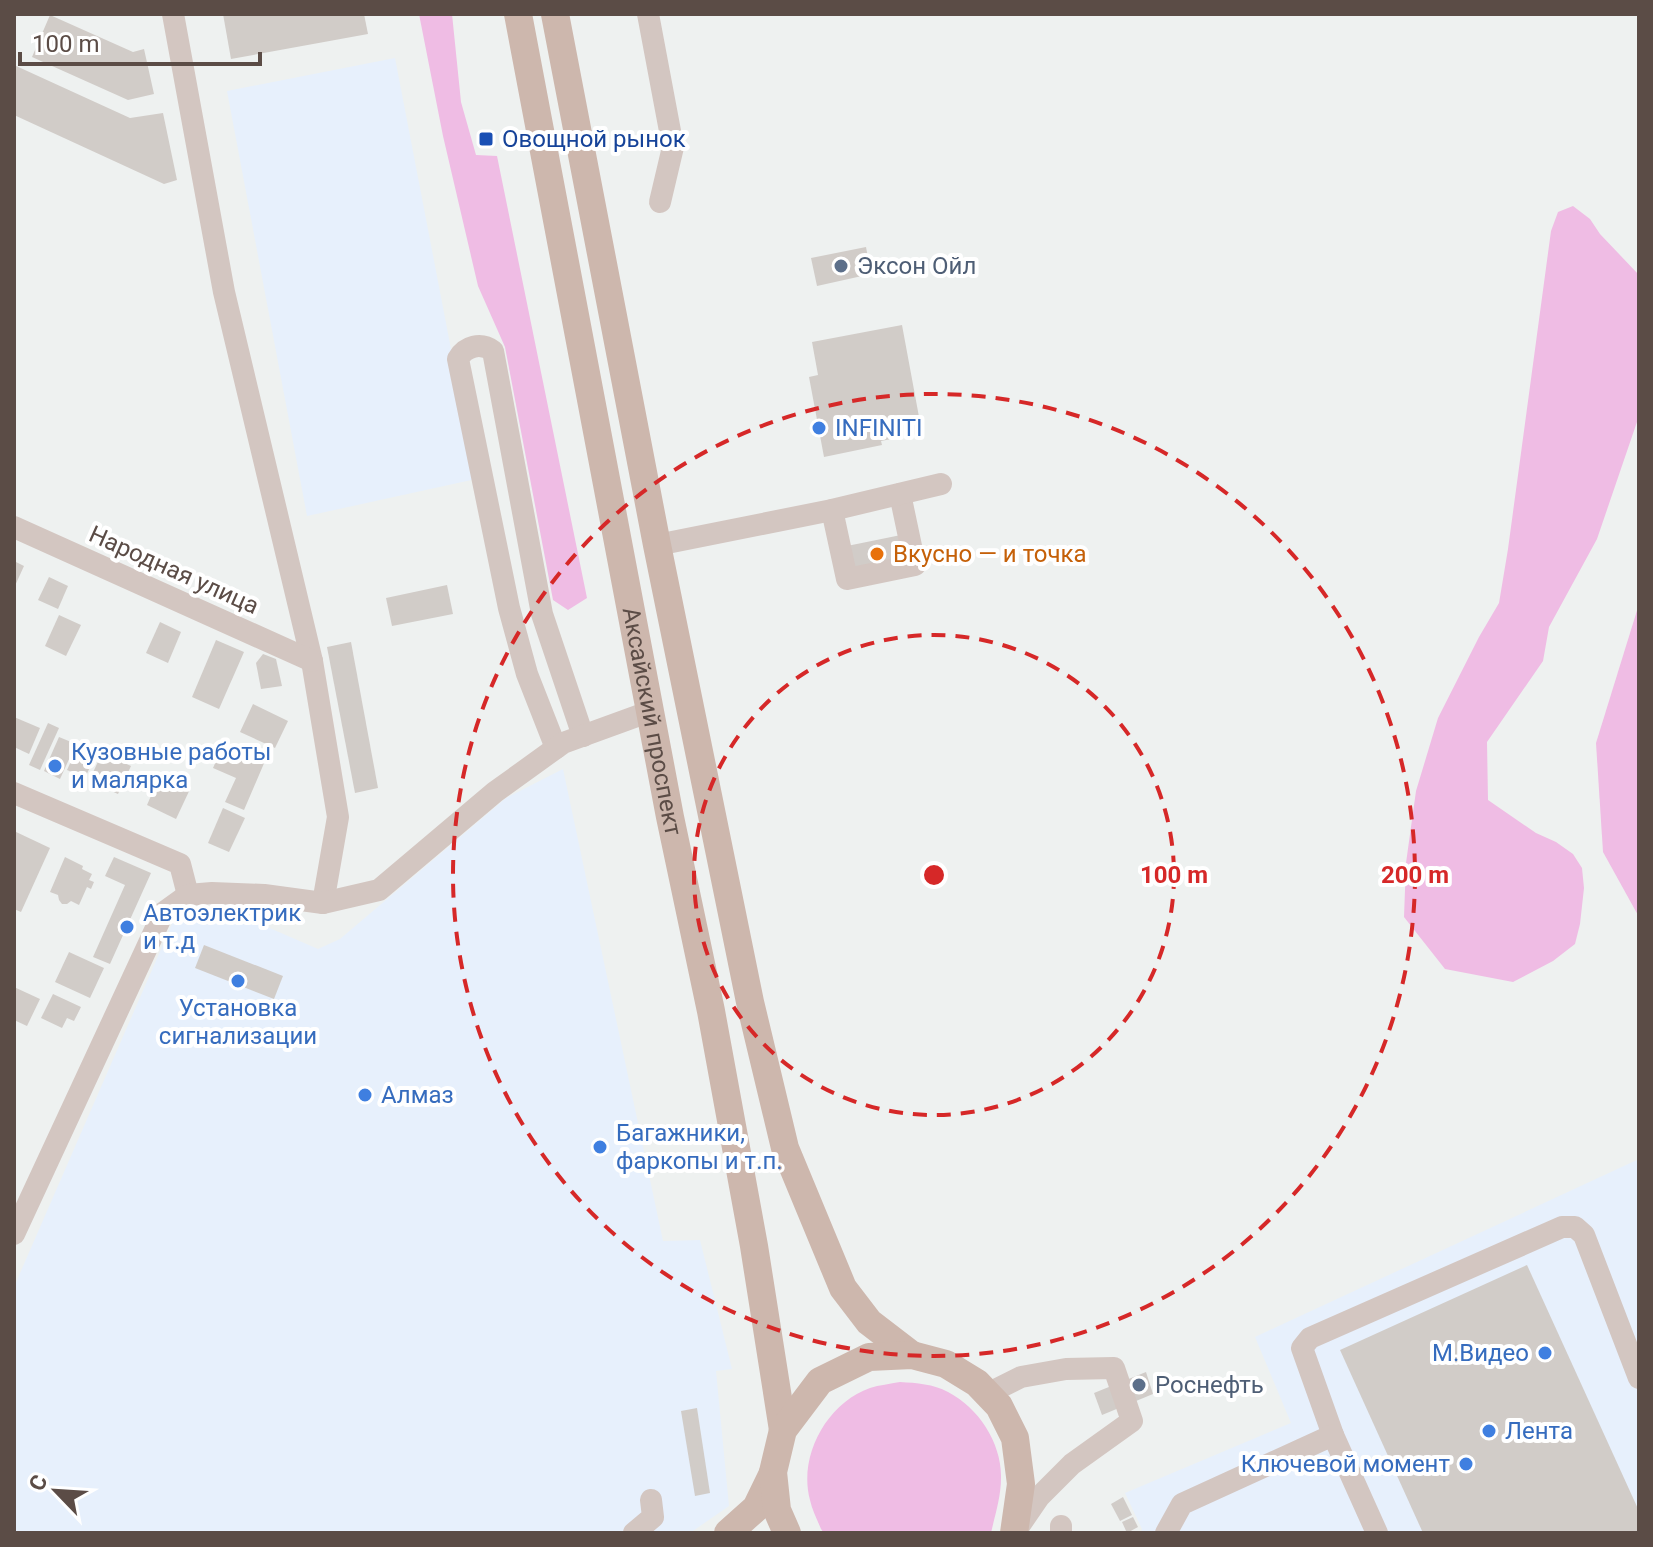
<svg xmlns="http://www.w3.org/2000/svg" width="1653" height="1547" viewBox="0 0 1653 1547" font-family="Roboto,sans-serif">
<rect width="100%" height="100%" fill="#eef1f0"/>
<g fill="#e7f0fc">
<path d="M395,58L476,479L307,516L227,91Z"/>
<path d="M563,769L663,1241L700,1240L732,1369L716,1371L729,1506L690,1533H14V1287L175,917L221,907L318,949L340,939L506,798Z"/>
<path d="M1639,1159V1533H1141L1142,1529L1125,1493L1291,1423L1255,1337Z"/>
</g>
<g fill="#efbce4">
<path d="M419,14H452L461,102L476,155L497,156L587,598L568,610L553,600L505,347L478,286L443,136Z"/>
<path d="M1573,206L1590,219L1600,234L1639,275V416L1597,539L1549,627L1543,661L1487,742L1488,800L1536,833L1556,842L1573,854L1582,868L1584,888L1580,924L1575,944L1553,961L1513,982L1445,969L1404,917L1406,863L1416,791L1438,718L1479,637L1499,603L1508,549L1551,231L1558,212Z"/>
<path d="M1639,604V917L1603,852L1596,743Z"/>
<path d="M900,1382C917,1383 933,1384 948,1392C979,1408 1002,1444 1001,1478C1001,1497 995,1515 991,1533H824L821,1529C817,1519 812,1510 810,1500C798,1456 827,1403 870,1388C879,1385 890,1384 900,1382Z"/>
</g>
<g fill="#d1ccc8">
<path d="M223,14H364L368,34L231,59Z"/>
<path d="M50,15L133,52L144,49L154,94L128,100L32,57Z"/>
<path d="M14,65L130,118L163,113L177,180L164,184L14,115Z"/>
<path d="M866,247L871,274L817,286L811,258Z"/>
<path d="M902,325L922,433L881,441L882,445L824,457L809,377L818,375L812,342Z"/>
<path d="M901,535L907,566L853,577L847,546Z"/>
<path d="M14,561L24,566L14,588Z"/>
<path d="M49,577L68,586L58,609L38,600Z"/>
<path d="M447,585L453,614L392,626L386,598Z"/>
<path d="M59,615L81,625L66,656L45,646Z"/>
<path d="M160,622L181,632L168,663L146,653Z"/>
<path d="M216,640L244,652L219,709L192,697Z"/>
<path d="M351,642L378,788L355,793L327,647Z"/>
<path d="M263,654L276,659L282,686L261,689L256,663Z"/>
<path d="M253,704L288,721L275,748L240,732Z"/>
<path d="M14,717L40,728L29,754L14,747Z"/>
<path d="M48,723L59,728L40,770L29,765Z"/>
<path d="M59,737L76,744L60,779L44,771Z"/>
<path d="M224,743L265,761L244,810L225,802L236,778L213,768Z"/>
<path d="M78,746L96,754L85,778L67,770Z"/>
<path d="M102,753L131,766L118,794L89,781Z"/>
<path d="M161,773L191,787L176,819L147,805Z"/>
<path d="M223,808L245,818L229,852L208,843Z"/>
<path d="M14,831L50,848L21,912L14,909Z"/>
<path d="M65,857L83,866L82,869L92,874L89,880L94,882L91,889L87,887L79,905L71,901L67,904H62L59,900L58,895L50,892Z"/>
<path d="M114,857L151,873L110,964L93,957L125,885L105,876Z"/>
<path d="M204,945L283,976L274,999L195,968Z"/>
<path d="M69,952L104,968L90,998L55,982Z"/>
<path d="M14,987L40,999L27,1026L14,1020Z"/>
<path d="M53,994L81,1007L74,1021L67,1018L62,1028L41,1018Z"/>
<path d="M1527,1265L1639,1511V1533H1423L1340,1350Z"/>
<path d="M1146,1372L1153,1394L1102,1415L1094,1393Z"/>
<path d="M697,1408L710,1493L695,1496L681,1411Z"/>
<path d="M1123,1497L1132,1515L1120,1521L1111,1504Z"/>
<path d="M1133,1517L1138,1527L1127,1533L1122,1522Z"/>
</g>
<g fill="none" stroke-linecap="round" stroke-linejoin="round">
<g stroke="#d3c6c1" stroke-width="22">
<path d="M173,14L224,292L312,661L338,817L323,903"/>
<path d="M648,14L673,147L660,202"/>
<path d="M832,510L847,579L915,565L900,494"/>
<path d="M14,527L312,661"/>
<path d="M657,545L832,510L941,484"/>
<path d="M556,748L527,674L509,608L458,359C465,346 481,342 493,351L542,614L583,736"/>
<path d="M14,793L180,864L188,895"/>
<path d="M14,1234L163,913L188,895L212,893L264,895L323,903L379,890L495,792L563,743L651,711"/>
<path d="M987,1394L1021,1377L1066,1369L1114,1368L1132,1421L1072,1464L1039,1497L1015,1532"/>
<path d="M1333,1435L1302,1348L1310,1338L1562,1227H1575L1584,1235L1639,1378"/>
<path d="M634,1533L653,1517L651,1500"/>
<path d="M1061,1533V1526"/>
<path d="M1166,1533L1182,1504L1333,1435L1377,1533"/>
</g>
<g stroke="#cdb7ad" stroke-width="28">
<path id="s1" d="M518,14L670,817L711,1011L754,1246L783,1430"/>
<path d="M555,14L657,545L750,1002L785,1148L843,1288L869,1322L912,1355"/>
<path d="M728,1533L756,1508L773,1473"/>
<path d="M787,1533L777,1510L773,1472L783,1430L820,1381L869,1357L912,1355L946,1364L977,1383L999,1406L1015,1438L1021,1484L1014,1533"/>
</g>
</g>
<g fill="none" stroke="#d62828" stroke-width="4" stroke-dasharray="14 10">
<circle cx="934" cy="875" r="240"/>
<circle cx="934" cy="875" r="481"/>
</g>
<rect fill="#1a4fb4" stroke="#fff" stroke-width="3" x="478" y="131" width="16" height="16" rx="4"/>
<g fill="#5c6f8a" stroke="#fff" stroke-width="3">
<circle cx="841" cy="266" r="8"/>
<circle cx="1139" cy="1385" r="8"/>
</g>
<g fill="#3f7fe0" stroke="#fff" stroke-width="3">
<circle cx="819" cy="428" r="8"/>
<circle cx="55" cy="766" r="8"/>
<circle cx="127" cy="927" r="8"/>
<circle cx="238" cy="981" r="8"/>
<circle cx="365" cy="1095" r="8"/>
<circle cx="600" cy="1147" r="8"/>
<circle cx="1545" cy="1353" r="8"/>
<circle cx="1489" cy="1431" r="8"/>
<circle cx="1466" cy="1464" r="8"/>
</g>
<circle fill="#e8710a" stroke="#fff" stroke-width="3" cx="877" cy="554" r="8"/>
<g text-anchor="middle" dominant-baseline="central" stroke-width="8" stroke-linejoin="round" paint-order="stroke">
<g font-size="24" fill="#164399" stroke="#fff" text-anchor="start">
<text x="502" y="139">Овощной рынок</text>
</g>
<g font-size="24" fill="#4e5e75" stroke="#fff" text-anchor="start">
<text x="857" y="266">Эксон Ойл</text>
<text x="1155" y="1385">Роснефть</text>
</g>
<g font-size="24" fill="#366cbe" stroke="#fff" text-anchor="start">
<text x="835" y="428">INFINITI</text>
<text x="71" y="752">Кузовные работы<tspan x="71" dy="28">и малярка</tspan></text>
<text x="143" y="913">Автоэлектрик<tspan x="143" dy="28">и т.д</tspan></text>
<text x="238" y="1008" text-anchor="middle">Установка<tspan x="238" dy="28">сигнализации</tspan></text>
<text x="381" y="1095">Алмаз</text>
<text x="616" y="1133">Багажники,<tspan x="616" dy="28">фаркопы и т.п.</tspan></text>
<text x="1529" y="1353" text-anchor="end">М.Видео</text>
<text x="1505" y="1431">Лента</text>
<text x="1450" y="1464" text-anchor="end">Ключевой момент</text>
</g>
<g font-size="24" fill="#c56008" stroke="#fff" text-anchor="start">
<text x="893" y="554">Вкусно — и точка</text>
</g>
<g font-size="24" fill="#5b4c46" stroke="#fff">
<text transform="translate(174 570) rotate(24)">Народная улица</text>
<text stroke="none"><textPath href="#s1" startOffset="720">Аксайский проспект</textPath></text>
</g>
</g>
<circle cx="934" cy="875" r="12" fill="#d62828" stroke="#fff" stroke-width="4"/>
<g font-size="24" text-anchor="middle" font-weight="bold" fill="#d62828" stroke="#fff" stroke-width="8" stroke-linejoin="round" paint-order="stroke">
<text x="1174" y="883">100 m</text>
<text x="1415" y="883">200 m</text>
</g>
<rect width="1653" height="1547" fill="none" stroke="#5b4c46" stroke-width="32"/>
<g transform="translate(56 1491) rotate(295)" stroke="#ffffff" stroke-width="6" paint-order="stroke">
<path d="M0-6L14 30L0 20L-14 30Z" fill="#5b4c46"/>
<text y="-12" font-size="22" font-weight="bold" text-anchor="middle" fill="#5b4c46">С</text>
</g>
<path d="M20 52v12h240v-12" fill="none" stroke="#5b4c46" stroke-width="4"/>
<text x="32" y="52" font-size="24" fill="#5b4c46" stroke="#ffffff" stroke-width="6" paint-order="stroke">100 m</text>
</svg>
